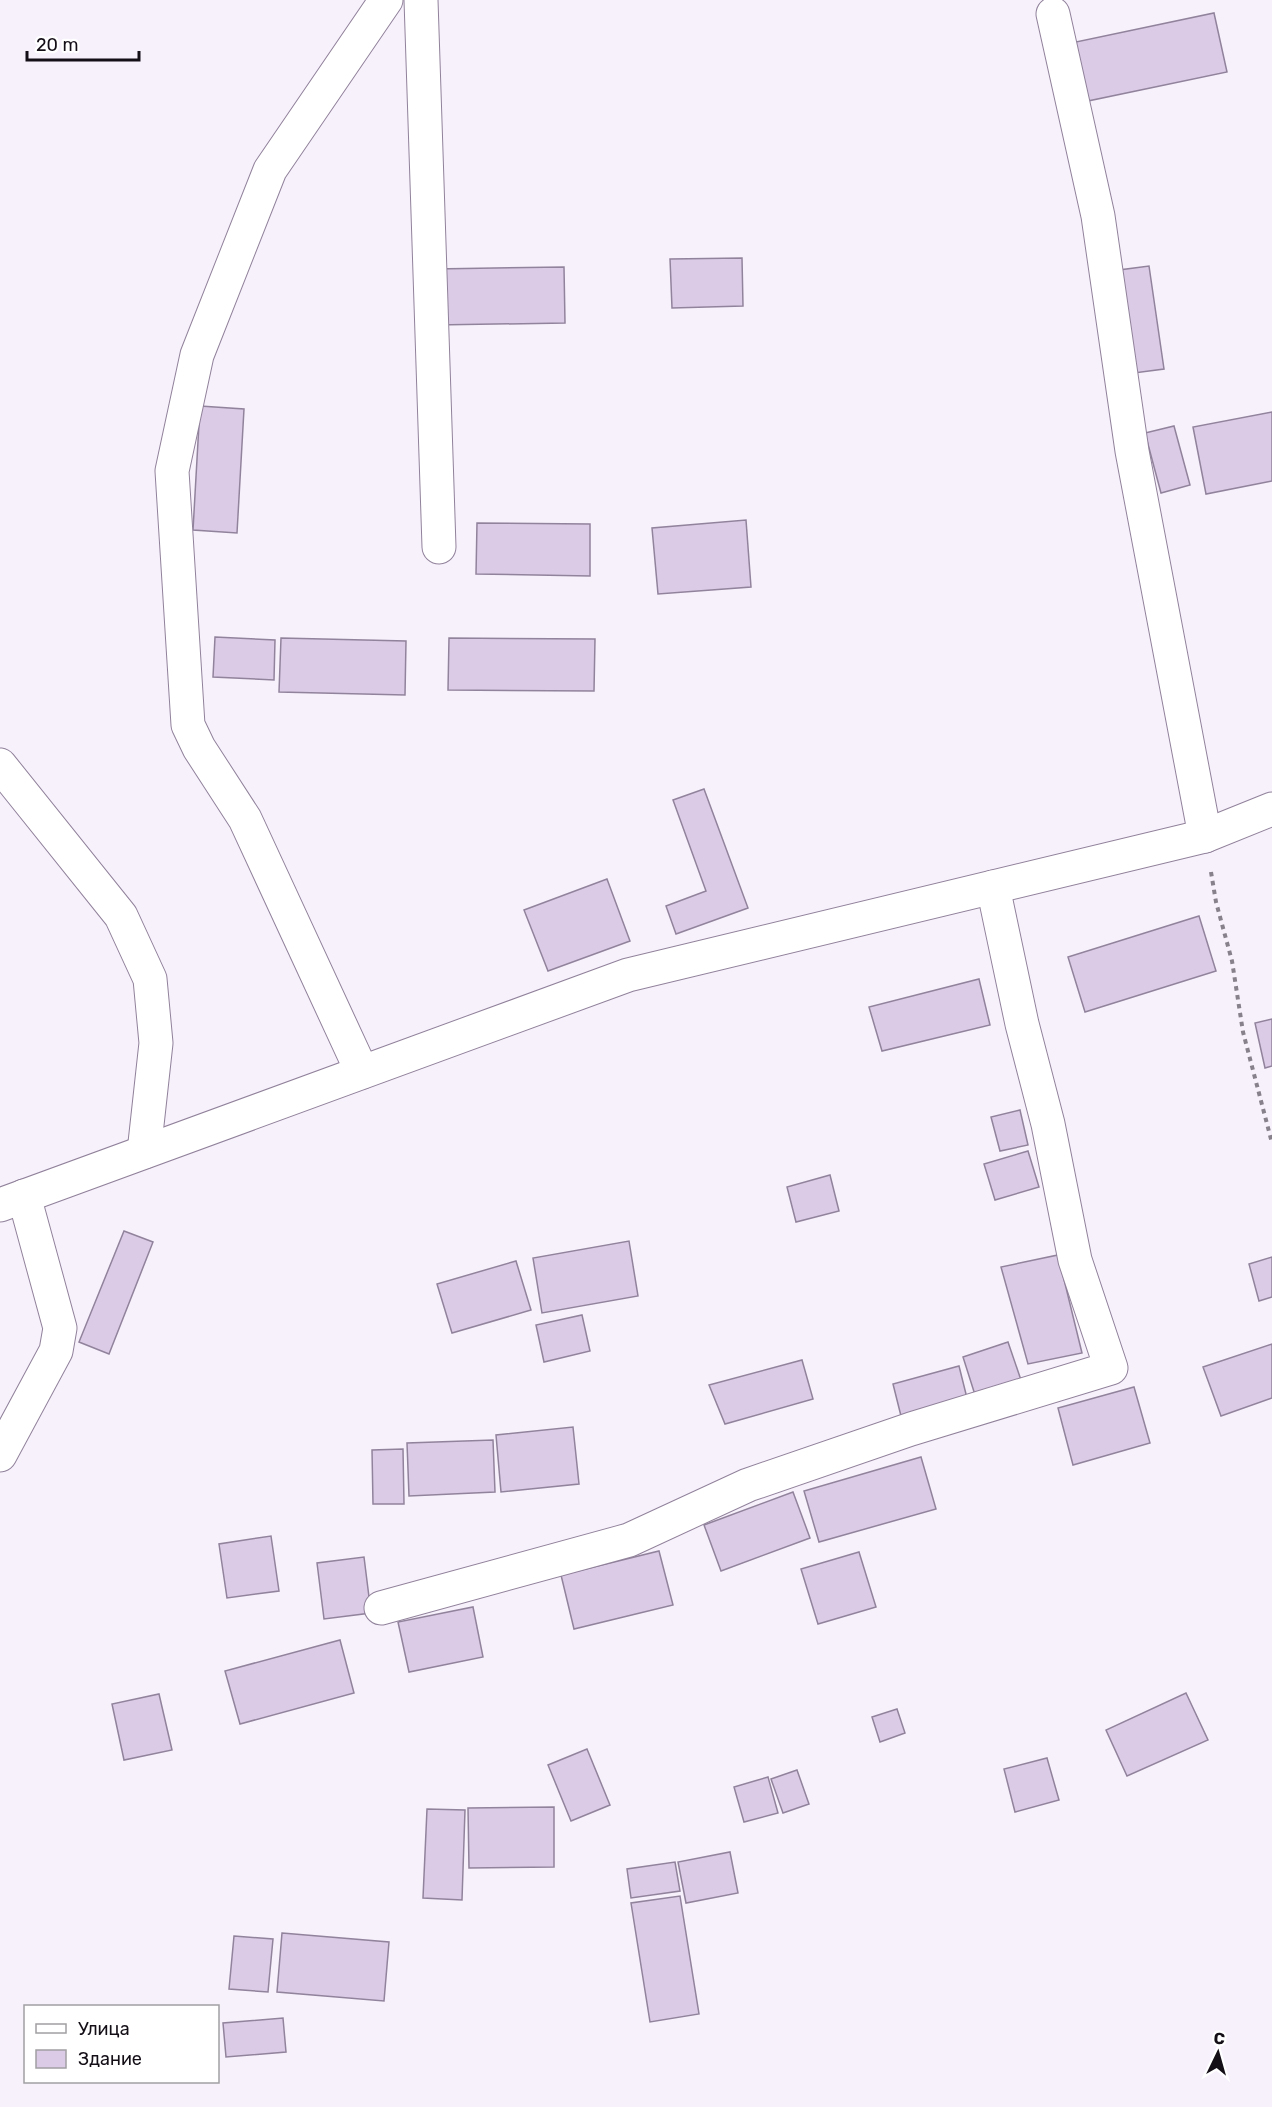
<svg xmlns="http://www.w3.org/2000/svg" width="1272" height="2107" viewBox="0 0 1272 2107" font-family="Rubik,sans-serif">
<rect width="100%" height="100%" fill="#f7f1fc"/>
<g fill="#dbcbe6" stroke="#92839c" stroke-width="1.5">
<path d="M1214,13L1227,72L1083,102L1071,43Z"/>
<path d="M742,258L743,306L672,308L670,259Z"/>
<path d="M1149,266L1164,369L1134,373L1119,270Z"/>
<path d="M564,267L565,323L435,325L434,269Z"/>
<path d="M200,406L244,409L237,533L193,530Z"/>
<path d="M1272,412V481L1206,494L1193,427Z"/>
<path d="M1174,426L1190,485L1161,493L1145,433Z"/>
<path d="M746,520L751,587L658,594L652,528Z"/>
<path d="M477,523L590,524V576L476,574Z"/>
<path d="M215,637L275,640L274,680L213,677Z"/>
<path d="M281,638L406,641L405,695L279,692Z"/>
<path d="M449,638L595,639L594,691L448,690Z"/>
<path d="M704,789L748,908L676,934L666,906L706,891L673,800Z"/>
<path d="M607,879L630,941L548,971L524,910Z"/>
<path d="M1199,916L1216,971L1085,1012L1068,957Z"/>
<path d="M979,979L990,1025L882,1051L869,1007Z"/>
<path d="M1272,1019V1066L1265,1068L1255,1023Z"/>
<path d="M1020,1110L1028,1145L1000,1151L991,1117Z"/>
<path d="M1028,1151L1039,1187L995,1200L984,1164Z"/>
<path d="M830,1175L839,1211L796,1222L787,1187Z"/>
<path d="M124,1231L153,1242L109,1354L79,1342Z"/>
<path d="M629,1241L638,1296L542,1313L533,1258Z"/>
<path d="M1058,1255L1082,1353L1028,1364L1001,1267Z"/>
<path d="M1272,1257V1297L1259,1301L1249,1264Z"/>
<path d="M516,1261L531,1310L452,1333L437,1284Z"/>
<path d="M582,1315L590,1351L544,1362L536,1325Z"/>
<path d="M1008,1342L1022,1383L976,1398L963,1357Z"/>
<path d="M1272,1344V1398L1221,1416L1203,1367Z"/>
<path d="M802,1360L813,1399L725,1424L709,1385Z"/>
<path d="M959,1366L967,1398L901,1416L893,1384Z"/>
<path d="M1134,1387L1150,1443L1073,1465L1058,1408Z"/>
<path d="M573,1427L579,1484L501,1492L496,1435Z"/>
<path d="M493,1440L495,1492L409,1496L407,1443Z"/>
<path d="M403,1449L404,1504H373L372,1450Z"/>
<path d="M921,1457L936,1509L819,1542L804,1491Z"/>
<path d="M793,1492L810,1538L721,1571L704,1525Z"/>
<path d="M271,1536L279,1591L227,1598L219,1544Z"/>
<path d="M659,1551L673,1605L574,1629L561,1575Z"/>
<path d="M859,1552L876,1607L818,1624L801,1569Z"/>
<path d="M364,1557L371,1613L324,1619L317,1563Z"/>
<path d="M473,1607L483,1657L409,1672L398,1622Z"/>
<path d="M340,1640L354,1693L240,1724L225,1671Z"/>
<path d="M1186,1693L1208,1740L1127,1776L1106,1730Z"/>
<path d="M159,1694L172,1750L124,1760L112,1704Z"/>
<path d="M897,1709L905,1733L880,1742L872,1717Z"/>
<path d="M587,1749L610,1805L571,1821L548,1765Z"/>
<path d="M1047,1758L1059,1800L1015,1812L1004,1769Z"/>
<path d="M797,1770L809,1804L783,1813L771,1779Z"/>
<path d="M768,1777L778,1813L744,1822L734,1787Z"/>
<path d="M554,1807V1867L469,1868L468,1808Z"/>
<path d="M427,1809L465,1810L462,1900L423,1898Z"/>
<path d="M730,1852L738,1893L686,1903L678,1862Z"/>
<path d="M675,1862L680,1891L631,1898L627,1869Z"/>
<path d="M680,1896L699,2014L650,2022L631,1903Z"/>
<path d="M282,1933L389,1942L384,2001L277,1992Z"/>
<path d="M234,1936L273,1939L268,1992L229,1989Z"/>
<path d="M283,2018L286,2052L226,2057L223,2023Z"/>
</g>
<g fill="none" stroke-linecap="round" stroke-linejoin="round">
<g stroke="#91829b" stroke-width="35">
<g id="street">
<path d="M421,0L439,547"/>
<path d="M1053,14L1098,216L1132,451L1205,836"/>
<path d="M0,765L121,916L150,979L156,1043L144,1152"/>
<path d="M362,1072L245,819L199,748L188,725L172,471L197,355L270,170L386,0"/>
<path d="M0,1455L56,1351L60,1328L24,1196"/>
<path d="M381,1608L629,1540L748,1485L911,1429L1111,1368L1075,1260L1048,1124L1022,1024L993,887"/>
</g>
</g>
<g stroke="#91829b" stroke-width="35">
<path id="secondary" d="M0,1205L628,975L1205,836L1272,809"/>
</g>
<path stroke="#87818b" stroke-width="4" stroke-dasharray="4.5 4.5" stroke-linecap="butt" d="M1211,872L1216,902L1232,961L1243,1032L1272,1143"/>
<use href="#street" stroke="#fff" stroke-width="33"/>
<use href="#secondary" stroke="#fff" stroke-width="33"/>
</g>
<rect x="24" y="2005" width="195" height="78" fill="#ffffff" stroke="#a19fa2" stroke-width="1.5"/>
<rect x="36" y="2024" width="30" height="9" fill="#ffffff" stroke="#a19fa2" stroke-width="1.5"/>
<text x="78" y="2035" font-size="18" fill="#140e17">Улица</text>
<rect x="36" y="2050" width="30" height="18" fill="#dbcbe6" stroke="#a19fa2" stroke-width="1.5"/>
<text x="78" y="2065" font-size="18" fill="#140e17">Здание</text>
<g transform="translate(1218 2053) rotate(5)" stroke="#ffffff" stroke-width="4.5" paint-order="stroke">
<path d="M0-4.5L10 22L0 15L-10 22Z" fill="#140e17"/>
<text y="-9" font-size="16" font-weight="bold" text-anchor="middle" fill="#140e17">С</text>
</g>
<path d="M27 51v9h112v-9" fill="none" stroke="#140e17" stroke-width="3"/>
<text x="36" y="51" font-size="18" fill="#140e17" stroke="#ffffff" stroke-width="4.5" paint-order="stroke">20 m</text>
</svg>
